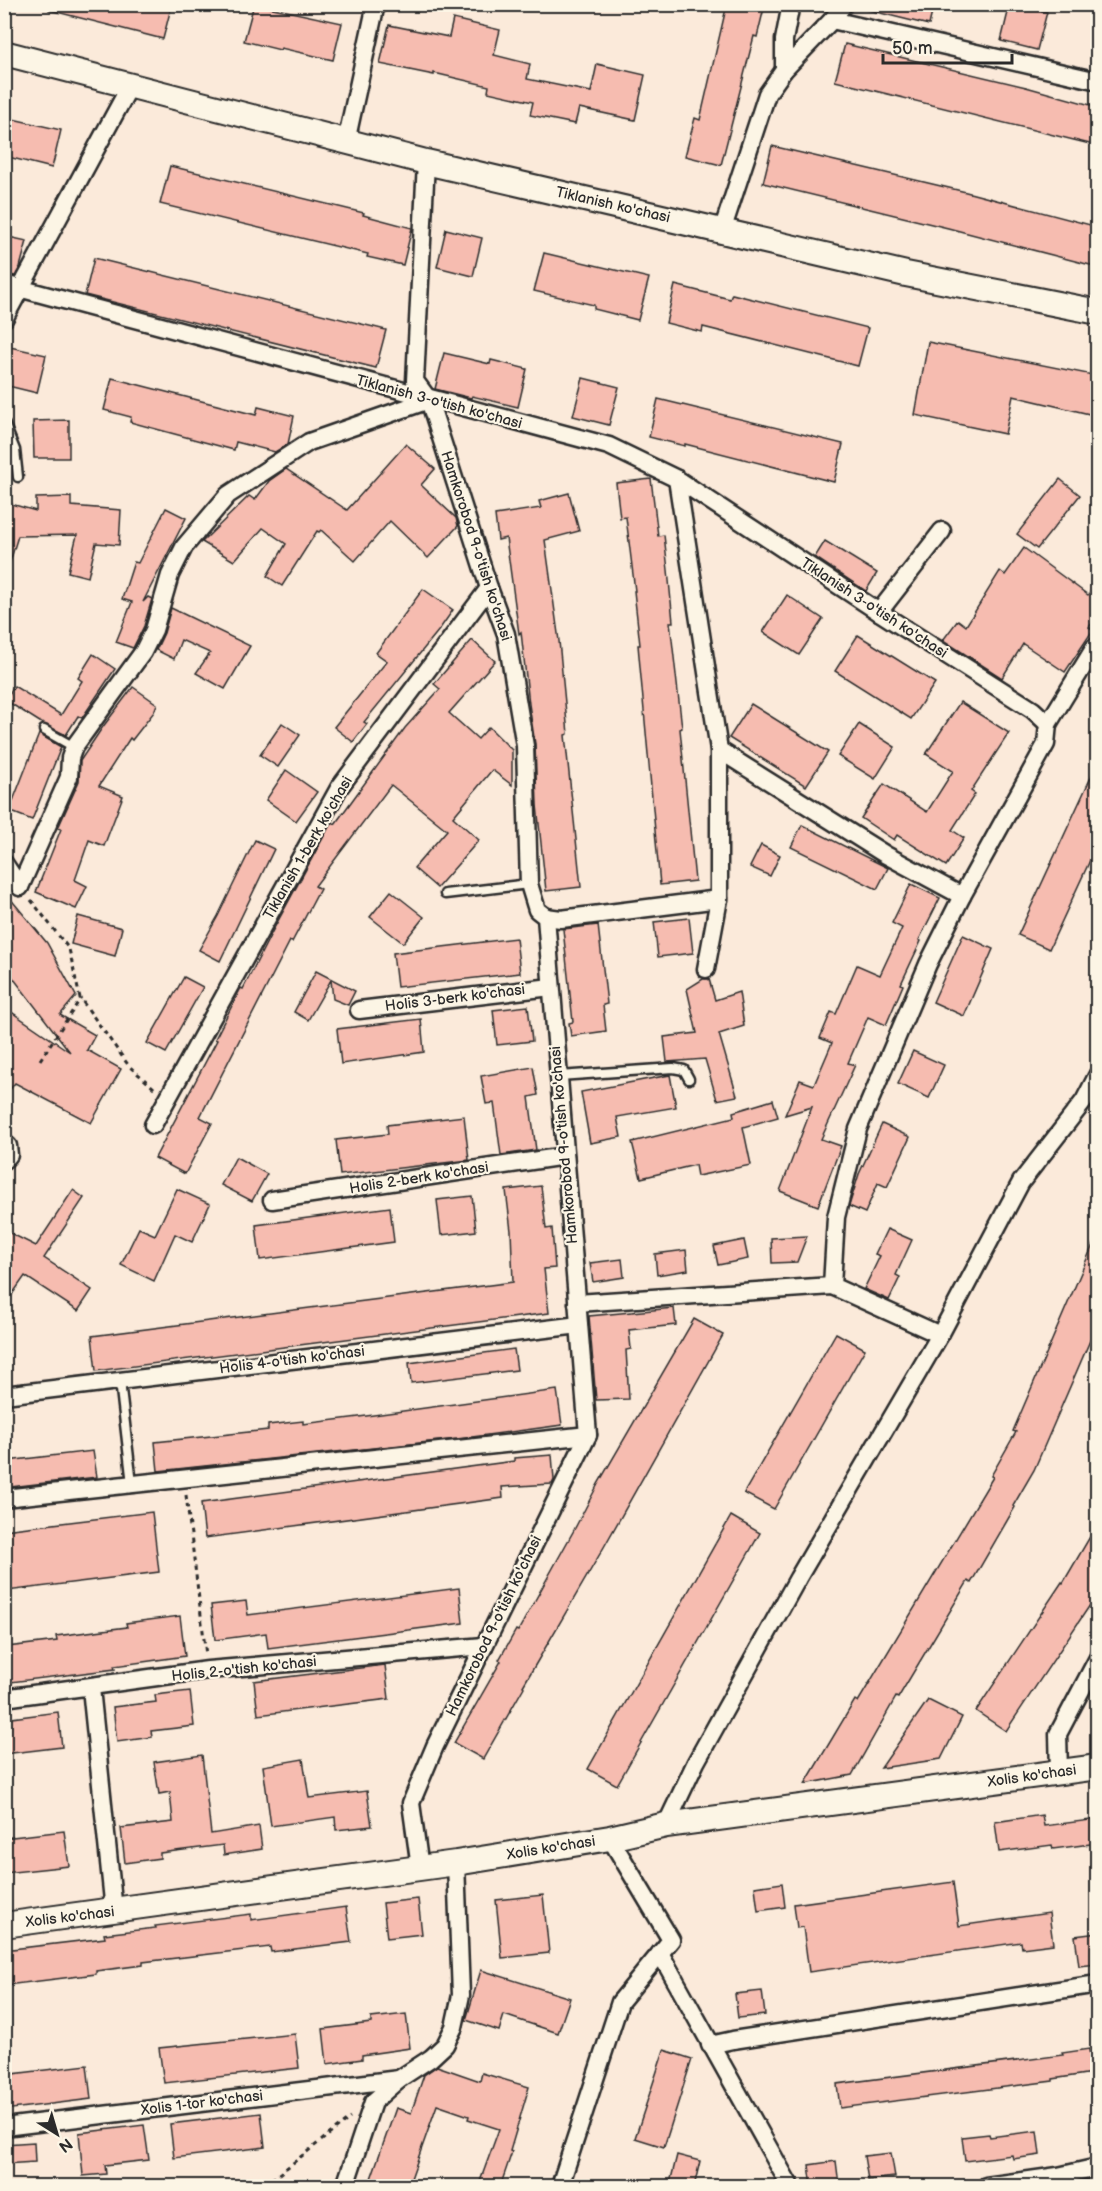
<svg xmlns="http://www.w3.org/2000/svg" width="1102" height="2191" viewBox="0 0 1102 2191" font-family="'Balsamiq Sans',sans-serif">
<rect width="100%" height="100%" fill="#fbeada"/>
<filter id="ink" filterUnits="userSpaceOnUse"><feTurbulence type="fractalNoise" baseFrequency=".0167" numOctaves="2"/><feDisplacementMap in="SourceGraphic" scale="12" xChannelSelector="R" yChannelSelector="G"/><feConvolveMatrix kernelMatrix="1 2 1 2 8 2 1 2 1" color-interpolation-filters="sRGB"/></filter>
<g filter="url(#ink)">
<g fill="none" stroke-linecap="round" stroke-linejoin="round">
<path stroke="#6d90a7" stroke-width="5" d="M1089,2186L1098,2181"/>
</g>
<g fill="#f6bcb0" stroke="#2b2b2b" stroke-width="1.5">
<path d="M50,4H172L163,39L49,10Z"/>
<path d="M254,4L342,23L333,60L281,48L280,50L244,41Z"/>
<path d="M727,4H765L757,37L754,36L721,165L685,156L695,118L700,120Z"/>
<path d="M869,4H934L929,25L868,10Z"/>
<path d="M1010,4L1047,12L1037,50L1001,41Z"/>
<path d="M453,19L500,30L494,55L530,64L527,79L591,92L597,64L645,75L635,120L579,108L575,124L530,115L533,102L488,92L489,86L434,73V75L380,64L389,25L449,37Z"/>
<path d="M845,44L1026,87L1098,107V146L835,81Z"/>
<path d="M4,117L61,130L52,168L4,156Z"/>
<path d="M772,146L966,192L1098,227V267L948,228L763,183Z"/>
<path d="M170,166L364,213L363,215L412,228L403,265L367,257L368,254L160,204Z"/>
<path d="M446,229L482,238L473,276L437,267Z"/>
<path d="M4,236L27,241L20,267L15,276L4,274Z"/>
<path d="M544,253L649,278L638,320L594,309V305L534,291Z"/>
<path d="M94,258L386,330L376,368L85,295Z"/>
<path d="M675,285L730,299L732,294L868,328L858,366L703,327L702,332L666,323Z"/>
<path d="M928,342L1098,376V416L1013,396L1005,434L915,415Z"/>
<path d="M10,347L46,355L37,393L4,385V369Z"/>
<path d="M444,353L490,364L491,360L527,369L518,407L472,396L471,398L435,389Z"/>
<path d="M112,378L256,415L258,407L294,416L288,444L275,452L236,442L234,450L130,422L131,417L104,410Z"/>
<path d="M583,378L619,387L609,425L573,416Z"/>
<path d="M658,399L843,444L834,482L685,444V446L649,437Z"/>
<path d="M69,420V458H34L33,421Z"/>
<path d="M406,444L435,469L421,485L456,518L458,526L428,558L390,521L355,561L321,530L319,532L317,531L282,586L267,576L286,544L263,528L234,561L202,542L249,496L255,500L269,481L286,469L347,510Z"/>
<path d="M651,479L658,536L664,535L668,570L673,622H670L682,728L680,729L695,881L660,885L638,645H640L634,591H635L626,517L620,518L616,483Z"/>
<path d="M1060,479L1080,495L1037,549L1017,534Z"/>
<path d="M569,493L579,531L545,540L559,641L568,734L565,735L581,887L546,891L537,805L535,744L529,704L521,632L519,634L506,538L498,540L495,515L541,508L539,501Z"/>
<path d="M71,497V506L121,510L119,545L96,543L88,577L68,572L77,535L18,536L8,568L4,567V502L36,511V498Z"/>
<path d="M166,508L186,518L143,602L148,597L152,599L144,626L133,648L116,642L132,602L122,599L134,562L138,563Z"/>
<path d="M825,541L877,573L866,591L815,557Z"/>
<path d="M1024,548L1088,595L1098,580V616L1089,627L1093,630L1065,672L1023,644L1002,678L943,640L958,620L966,626L1000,571L1005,575Z"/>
<path d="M423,589L453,610L439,630L364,722L367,724L353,742L334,727L387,661L376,653Z"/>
<path d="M787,595L823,619L799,655L763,632Z"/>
<path d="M171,608L250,646L225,689L196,673L210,653L181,640L174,659L156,650L164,633Z"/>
<path d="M858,635L935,683L911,719L835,671Z"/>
<path d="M472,640L495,661L449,713L478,739L489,727L512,750V785L492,770L453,817L479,840L437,888L414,868L447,830L391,785L315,886L320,889L292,942L290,941L200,1117L212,1123L185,1174L155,1158L217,1040L215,1039L241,988L243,989L272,932L329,827L333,822L335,824L405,728L440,689L434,684Z"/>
<path d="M93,654L115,669L82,718L78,716L66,735L43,724L5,700L14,686L61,715L82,681L78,678Z"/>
<path d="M133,687L157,704L154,712L132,740L130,738L99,786L123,796L104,846L89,840L75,880L87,886L76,909L36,892L61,829L58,828L79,781L80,761L102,728Z"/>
<path d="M960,702L1009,733L971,791L975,794L952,830L964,838L946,866L897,835L894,840L861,818L884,784L927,812L953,771L926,754Z"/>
<path d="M751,704L828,752L806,786L729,738Z"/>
<path d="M282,723L300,735L278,767L260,755Z"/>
<path d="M859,724L895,747L875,779L838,756Z"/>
<path d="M39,734L61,747L32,820L9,811Z"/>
<path d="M1098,762V843L1049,949L1018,935Z"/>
<path d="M286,770L317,792L296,821L266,800Z"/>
<path d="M802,825L888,868L877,889L791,847Z"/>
<path d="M255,840L274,849L220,961L199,950L218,916Z"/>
<path d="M761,845L780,855L770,876L750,867Z"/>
<path d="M911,884L940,898L919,940L921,941L901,984L903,985L886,1025L868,1017L848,1063L855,1065L821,1139L841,1146L818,1206L780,1191L812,1107L785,1115L800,1080L814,1085L832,1043L820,1038L831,1012L836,1014L857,965L880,975L902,928L892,923Z"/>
<path d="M4,891L47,943L76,996L60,1015L95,1035L87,1050L121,1069L91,1123L15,1083L4,1097V1007L70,1052L4,966Z"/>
<path d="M391,891L424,917L403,943L370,917Z"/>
<path d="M78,916L122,928L115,956L71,944Z"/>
<path d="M689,918L693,953L658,957L654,922Z"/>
<path d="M598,925L607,1004L603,1005L606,1031L571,1036L569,1023L573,1022L563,929Z"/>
<path d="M963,935L993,949L964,1016L933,1002Z"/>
<path d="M516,938L520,973L397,987L393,953Z"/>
<path d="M316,971L355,991L348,1005L333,999L331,980L308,1020L294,1012Z"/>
<path d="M184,977L203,987L166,1053L147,1043Z"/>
<path d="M703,979H709L715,1000L739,992L744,1026L719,1034L737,1096L717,1100L705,1059L667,1062L664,1037L697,1033L687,989Z"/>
<path d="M528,1006L532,1041L497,1045L493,1010Z"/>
<path d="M421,1019L424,1052L341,1064L337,1029Z"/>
<path d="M913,1051L944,1065L929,1098L898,1084Z"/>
<path d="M533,1067L538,1095L529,1097L536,1150L501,1155L494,1103L486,1104L481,1076Z"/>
<path d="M670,1075L676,1107L617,1117L621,1137L590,1143L581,1092Z"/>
<path d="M773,1100L778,1117L743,1127L751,1165L697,1176L695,1165L641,1178L632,1142L734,1117L733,1112Z"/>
<path d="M464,1116L469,1160L340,1175L336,1140L388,1134L387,1125Z"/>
<path d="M882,1124L910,1137L887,1187L878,1183L865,1213L849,1206L859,1174Z"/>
<path d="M236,1157L267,1174L252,1201L221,1185Z"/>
<path d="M541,1186L546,1229L552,1228L555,1268L544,1269L549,1313L96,1371L92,1336L513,1282L511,1231L506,1190Z"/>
<path d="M177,1189L210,1204L192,1242L175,1234L154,1281L121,1265L139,1228L155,1235Z"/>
<path d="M73,1190L84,1198L44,1258L92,1290L78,1311L25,1276L4,1306V1230L36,1246Z"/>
<path d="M472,1196L476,1231L441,1235L437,1200Z"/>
<path d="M390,1207L394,1242L260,1260L256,1225Z"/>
<path d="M887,1229L912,1240L896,1275L900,1277L889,1300L864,1289L880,1256L875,1254Z"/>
<path d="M1098,1233V1322L1034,1470L1013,1506L1015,1507L971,1583L968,1581L898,1698L896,1697L852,1775L805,1784L855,1700L858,1702L993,1477L991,1476L1016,1432L1013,1431Z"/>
<path d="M807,1236L797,1262L772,1263L771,1238Z"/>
<path d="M744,1240L748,1259L718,1265L714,1246Z"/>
<path d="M686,1250L688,1270L657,1275L655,1254Z"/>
<path d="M622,1259L624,1277L593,1282L590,1263Z"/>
<path d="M674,1308L676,1325L629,1330L631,1349L626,1350L629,1399L596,1400L589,1316Z"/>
<path d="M694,1319L723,1335L604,1547L523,1686L524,1687L483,1759L454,1743L501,1661L499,1660L516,1630L518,1631L574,1530L598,1484Z"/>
<path d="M836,1333L865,1349L774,1509L744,1493Z"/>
<path d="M514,1349L517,1370L411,1383L409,1363Z"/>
<path d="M557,1390L562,1425L457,1439L158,1471L155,1442L268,1430V1425L303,1421V1424L359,1417Z"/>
<path d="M93,1451L97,1477L10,1487L7,1461Z"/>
<path d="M552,1455L554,1480L552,1484L502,1487L503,1498L205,1538L201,1503L514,1461V1458Z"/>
<path d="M152,1512L159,1572L7,1591L4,1530Z"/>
<path d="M731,1516L760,1533L617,1785L588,1769Z"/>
<path d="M1098,1523V1593L1006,1731L976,1711L1062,1582L1063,1583Z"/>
<path d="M459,1588L463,1623L268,1648L266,1633L215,1640L211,1605L246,1601L248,1615Z"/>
<path d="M180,1616L185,1656L114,1666L115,1669L11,1682L7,1647L57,1641L56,1636L127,1627L126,1623Z"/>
<path d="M385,1665L389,1699L258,1715L254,1681Z"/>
<path d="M190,1691L194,1726L151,1731L152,1737L117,1742L113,1707L156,1702L155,1695Z"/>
<path d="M928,1700L962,1717L941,1759L881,1768Z"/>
<path d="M58,1712L62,1747L4,1754V1719Z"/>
<path d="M202,1755L211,1834L259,1826L262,1849L224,1855L223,1845L160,1853V1858L125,1863L121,1828L173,1822L170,1792L159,1794L154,1762Z"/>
<path d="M303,1759L309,1798L367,1791L372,1826L336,1830L335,1817L271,1826L263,1766Z"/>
<path d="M1042,1815L1044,1826L1098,1819V1843L1053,1849L1052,1845L999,1852L995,1822Z"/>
<path d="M64,1831L69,1866L4,1873V1838Z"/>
<path d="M953,1882L959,1926L1049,1913L1053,1944L1022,1948L1021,1942L809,1972L803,1927L797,1928L794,1904Z"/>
<path d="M782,1883L785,1907L758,1911L755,1887Z"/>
<path d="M543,1895L549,1953L502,1958L496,1900Z"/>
<path d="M418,1899L422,1934L387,1938L383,1903Z"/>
<path d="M346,1907L351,1942L271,1952L270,1947L143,1962V1965L96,1971V1974L7,1985L4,1950L105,1938L104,1934L156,1928L155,1926L251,1914V1920Z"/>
<path d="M1098,1933V1964L1079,1966L1075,1936Z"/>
<path d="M481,1970L570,1998L558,2033L504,2015L499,2031L466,2020Z"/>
<path d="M762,1991L765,2015L738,2018L735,1994Z"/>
<path d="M406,2014L410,2048L362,2055V2059L327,2064L323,2029L371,2023V2018Z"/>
<path d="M295,2034L299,2068L164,2083L159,2048Z"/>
<path d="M1089,2049L1092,2073L1053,2079V2081L840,2108L837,2084L1063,2055L1062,2053Z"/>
<path d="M664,2050L692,2059L664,2147L635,2138Z"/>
<path d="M87,2065L91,2099L4,2110V2075Z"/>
<path d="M437,2066L480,2081L482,2073L529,2087L510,2151L512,2152L500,2187H478L499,2129L468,2119L469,2116L437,2105L408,2187H368L396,2108L411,2113L424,2075Z"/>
<path d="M261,2113L265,2147L174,2158L170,2124Z"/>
<path d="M144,2125L149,2160L105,2165L106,2174L83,2176L79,2133Z"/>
<path d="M1037,2131L1040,2155L1013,2159L1012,2155L965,2161L962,2137L989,2134L990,2137Z"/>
<path d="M34,2142L35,2162L4,2164V2144Z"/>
<path d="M891,2153L895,2177L868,2180L864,2156Z"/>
<path d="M677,2155L700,2161L694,2187H669Z"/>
<path d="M836,2161L839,2185L812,2187L809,2165Z"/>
</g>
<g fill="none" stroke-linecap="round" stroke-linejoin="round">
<g stroke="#2b2b2b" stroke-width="13">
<g id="lane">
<path d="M4,423L15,450L18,477"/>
<path d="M44,730L74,747"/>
<path d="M445,894L529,884"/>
<path d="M559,1076L673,1068L684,1070L689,1079"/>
<path d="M120,1381L132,1484"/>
</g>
</g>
<g stroke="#2b2b2b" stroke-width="21">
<g id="street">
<path d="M832,20L1098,81"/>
<path d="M784,70V40L791,4"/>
<path d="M346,142L376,4"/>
<path d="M722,231L767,94L784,70L832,20L844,4"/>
<path d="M4,284L609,446L677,479L879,612L1033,710L1048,724L1046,744L962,896L928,964L858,1129L836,1217L832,1286L940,1335"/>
<path d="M4,319L131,84"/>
<path d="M677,479L719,750L886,855L962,896"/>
<path d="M879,612L942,531"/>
<path d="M1048,724L1095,647"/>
<path d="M4,863L20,887"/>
<path d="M20,887L69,777L70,758L74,747L143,652L154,630L170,575L184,547L228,495L309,442L429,400"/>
<path d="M546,917L561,919L719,899"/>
<path d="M706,969L719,899V750"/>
<path d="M359,1010L551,987"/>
<path d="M153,1125L339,788L489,588"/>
<path d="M4,1143L8,1146L9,1155L4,1160"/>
<path d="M272,1200L565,1156"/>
<path d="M577,1303L832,1286"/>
<path d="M4,1395L579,1325"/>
<path d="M4,1498L588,1435"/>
<path d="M91,1688L114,1911"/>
<path d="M4,1698L208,1670L484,1646"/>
<path d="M1059,1772L1058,1734L1098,1658"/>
<path d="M666,1825L696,1762L798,1578L940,1335L1021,1182L1084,1101L1098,1074"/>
<path d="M420,1868L411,1803L435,1746L588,1435L546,917L537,910L529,884L525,746L506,634L489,588L429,400L415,381L426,162"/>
<path d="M660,1953L790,2186"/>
<path d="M710,2045L733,2040L1098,1984"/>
<path d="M4,2127L399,2079"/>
<path d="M345,2186L373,2102L399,2079L431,2058L445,2045L454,2027L461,1995L456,1863"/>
<path d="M560,2186L620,2002L671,1940L610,1838"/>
<path d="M986,2186L1058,2176L1098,2167"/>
</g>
</g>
<g stroke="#2b2b2b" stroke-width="28">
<g id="secondary">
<path d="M4,53L426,162L906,274L1098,312"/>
<path d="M4,1925L456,1863L610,1838L666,1825L1098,1767"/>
</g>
</g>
<g stroke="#2b2b2b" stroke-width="3" stroke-dasharray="4.5 4.5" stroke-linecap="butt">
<path d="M31,900L69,949L80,998L129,1066L155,1089"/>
<path d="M40,1060L81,998"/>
<path d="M186,1495L206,1655"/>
<path d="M265,2186L270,2181L350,2118"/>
</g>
<use href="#lane" stroke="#fcf5e5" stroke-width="8"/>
<use href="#street" stroke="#fcf5e5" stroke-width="16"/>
<use href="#secondary" stroke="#fcf5e5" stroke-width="24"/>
</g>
</g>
<g text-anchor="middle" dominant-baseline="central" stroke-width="4.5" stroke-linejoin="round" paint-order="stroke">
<g font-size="15" fill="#2b2b2b" stroke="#fcf5e5">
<text transform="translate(613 205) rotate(13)">Tiklanish ko'chasi</text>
<text transform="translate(439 402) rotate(15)">Tiklanish 3-o'tish ko'chasi</text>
<text transform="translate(476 546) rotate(72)">Hamkorobod 9-o'tish ko'chasi</text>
<text transform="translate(874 608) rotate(33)">Tiklanish 3-o'tish ko'chasi</text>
<text transform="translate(308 848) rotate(-60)">Tiklanish 1-berk ko'chasi</text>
<text transform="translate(455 998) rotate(-7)">Holis 3-berk ko'chasi</text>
<text transform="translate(564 1145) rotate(-95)">Hamkorobod 9-o'tish ko'chasi</text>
<text transform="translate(419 1178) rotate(-9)">Holis 2-berk ko'chasi</text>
<text transform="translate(292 1360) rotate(-7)">Holis 4-o'tish ko'chasi</text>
<text transform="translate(494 1626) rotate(-64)">Hamkorobod 9-o'tish ko'chasi</text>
<text transform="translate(244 1669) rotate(-6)">Holis 2-o'tish ko'chasi</text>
<text transform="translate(1032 1776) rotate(-8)">Xolis ko'chasi</text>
<text transform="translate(551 1848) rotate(-9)">Xolis ko'chasi</text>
<text transform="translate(70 1917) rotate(-7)">Xolis ko'chasi</text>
<text transform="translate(202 2103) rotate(-7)">Xolis 1-tor ko'chasi</text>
</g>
</g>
<rect width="1102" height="2191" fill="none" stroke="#fcf5e5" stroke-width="24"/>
<rect x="12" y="12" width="1078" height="2167" fill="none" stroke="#2b2b2b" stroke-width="2" filter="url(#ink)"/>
<g transform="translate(57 2134) rotate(143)" stroke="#fcf5e5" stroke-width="4.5" paint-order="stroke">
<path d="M0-4.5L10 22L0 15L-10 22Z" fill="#2b2b2b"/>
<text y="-9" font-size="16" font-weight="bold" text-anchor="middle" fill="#2b2b2b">N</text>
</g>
<path d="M883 54v9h129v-9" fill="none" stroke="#2b2b2b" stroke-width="3"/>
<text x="892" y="54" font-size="18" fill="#2b2b2b" stroke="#fcf5e5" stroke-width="4.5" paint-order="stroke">50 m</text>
</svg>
